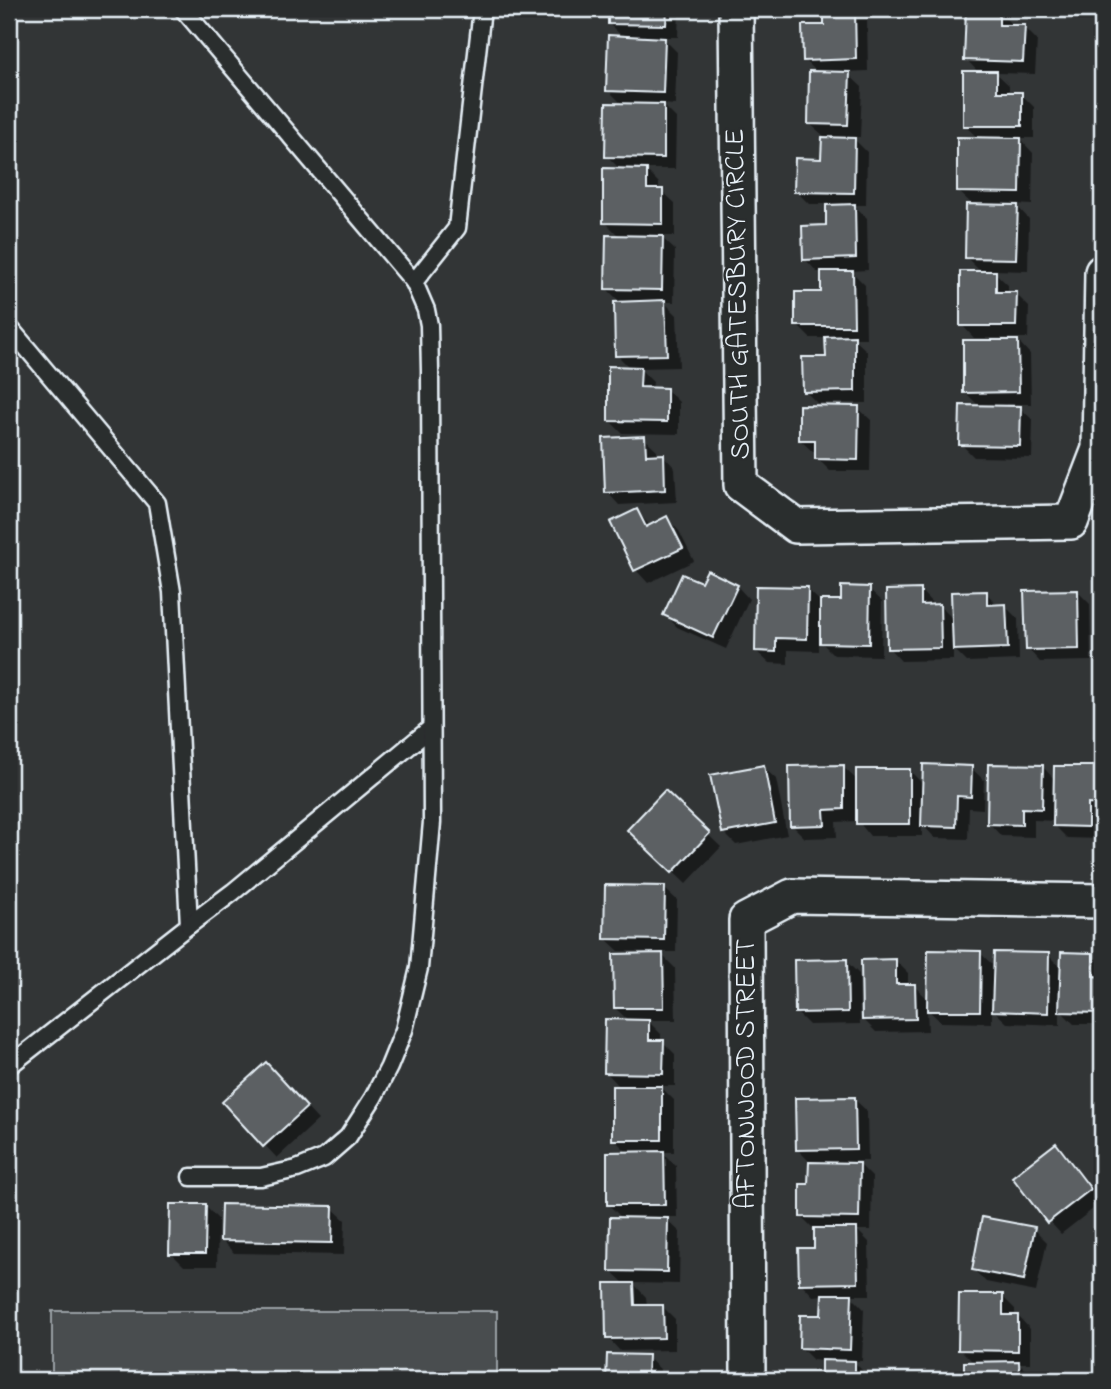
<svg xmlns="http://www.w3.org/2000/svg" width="1111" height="1389" viewBox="0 0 1111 1389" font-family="'Indie Flower',sans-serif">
<rect width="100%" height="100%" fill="#323536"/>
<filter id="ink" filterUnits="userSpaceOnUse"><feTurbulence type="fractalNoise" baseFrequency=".0143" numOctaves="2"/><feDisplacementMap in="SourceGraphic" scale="14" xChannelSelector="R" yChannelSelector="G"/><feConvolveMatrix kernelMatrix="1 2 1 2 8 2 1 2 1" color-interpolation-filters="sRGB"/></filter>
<g filter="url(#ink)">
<rect fill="#494d4f" stroke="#989fa4" stroke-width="2" x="52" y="1311" width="445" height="69"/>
<g fill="#0007">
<path d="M610,9H679L678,37H662L677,52L675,105L662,104L676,118L675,169H645L659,183V191H662L675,203V236H660L675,250L674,302H664L677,315L679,367L639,368L653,382L652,389L667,390L679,402V434L622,433L609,420L631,369L617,355L622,304L607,289L620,237L605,222L621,170L607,156L623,105L608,90L624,38L609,24Z"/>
<path d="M825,9H857L867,19L868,71L846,72L862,87L860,137H852L867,152L866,205H854L867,218L868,270L851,271L865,285L866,338H853L867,351V403H817L805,391L827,358V338H810L797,325L822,294V272H817L805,259L828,227V204H809L796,191L823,160L824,136L810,124L818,73L805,60L826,26Z"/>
<path d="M999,11L1011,24V27H1024L1037,40L1035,74L996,73L1009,85V94H1021L1034,107V138H1019L1033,153L1032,205L1015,204L1029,219L1028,271L992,270L1008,285V294H1016L1029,307L1028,338H974L962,325L982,273L966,257L973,205L958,191L979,139L965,126L979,73L966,59Z"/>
<path d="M1018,341L1030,354L1031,404H1006V407L1020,408L1033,420L1032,458L974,457L961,444L980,407L965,392Z"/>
<path d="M858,408L871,420L870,471H830L817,458V452H813L800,440Z"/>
<path d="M644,438L657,450V456L663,455L675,468L677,502L619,505L607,492Z"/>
<path d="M637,511L651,527L667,518L679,531L694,561L648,583L636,570L612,523Z"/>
<path d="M702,584L737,586L749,599L726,649L677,627L665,614Z"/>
<path d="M807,589L821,602H843L869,589L882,601L881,656L834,655L819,640V651L788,650V664L769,663L756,651Z"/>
<path d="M920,590L932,603L933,606H940L954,620L986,593L999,606H1005L1018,619L1019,660L967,662L953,648V660L901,661L889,648Z"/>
<path d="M1077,591L1090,604L1091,661L1040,662L1028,649Z"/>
<path d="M763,767L776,779L787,835L736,845L723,832Z"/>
<path d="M843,767L858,781L909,770L924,785L971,768L984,780L983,809L969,808L968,839L935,838L922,824V836H870L858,821L836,822L837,837L805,838L792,825Z"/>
<path d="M1043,767L1055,780V768H1102V816H1100V839L1067,838L1055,826V821L1034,820V837L1001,836L989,823Z"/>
<path d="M665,793L721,847L686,884L642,842Z"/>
<path d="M664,888L677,900L676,952H659L675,968L676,1020H647L661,1034V1042H663L675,1054V1086H660L674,1100V1152H662L676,1166L677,1217H664L680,1232L679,1284L633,1283L646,1297L647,1306H662L675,1319V1350L620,1351L608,1338L625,1284L611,1271L623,1219L609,1205L628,1153L614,1139L621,1088L606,1072L629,1021L615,1008L658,955V952L619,951L606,939Z"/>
<path d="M980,953L995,967L1048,955L1062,969L1093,955L1102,965V1024H1074L1060,1010V1025L1007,1023L992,1009V1023L941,1022L927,1009L928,1031L876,1032L863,1019L895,960L908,973V986H914L929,1000Z"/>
<path d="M846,961L859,974L860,1024L809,1025L796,1012Z"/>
<path d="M278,1077L318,1120L277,1158L224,1102Z"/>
<path d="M854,1099L867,1111L868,1161H856L872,1177L871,1230H857L869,1242L870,1295H850L864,1309L862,1361H853L867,1375V1380H823V1361L813,1360L801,1348L823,1317L824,1295L813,1296L801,1283L816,1250L814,1229L802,1217L810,1186V1162L798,1150Z"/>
<path d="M1056,1145L1068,1158L1102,1202L1061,1234L1049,1221Z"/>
<path d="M205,1206L218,1219L217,1266H184L171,1253Z"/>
<path d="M332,1208L345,1220L344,1255L234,1253L222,1241Z"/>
<path d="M1034,1229L1047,1242L1036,1292L986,1282L973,1269Z"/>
<path d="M1002,1296L1015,1309V1316H1018L1030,1329V1363H1019L1031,1375V1380H966L965,1364H975L960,1349Z"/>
<path d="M608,1356L647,1357L660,1369L659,1380H666H608Z"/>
</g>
<g fill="#5c6063" stroke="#e8f1f8" stroke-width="2">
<path d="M608,9H667L666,25L608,24Z"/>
<path d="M824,9H855L856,59L803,61L802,25H824Z"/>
<path d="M966,9L999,10V25H1025L1023,62L964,60Z"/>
<path d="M608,35L665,38L663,93L606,91Z"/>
<path d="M809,71L850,72L848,125L808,124Z"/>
<path d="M963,71H997V92H1022V126H963Z"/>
<path d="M606,103L664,104V158L605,157Z"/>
<path d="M822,137L855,138L854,193L794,192L795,158L821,159Z"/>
<path d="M957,137L1021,138L1020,193L957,192Z"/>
<path d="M603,168L647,169V189H663V224L603,223Z"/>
<path d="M855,204L856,258L803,260L802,226L826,225V205Z"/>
<path d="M966,204L1018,205L1016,259L965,258Z"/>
<path d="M606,235L663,236L662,290L605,289Z"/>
<path d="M821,271H853L854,326H795V292H821Z"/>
<path d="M960,271H996V292H1017L1016,326H960Z"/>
<path d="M665,300L667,355L615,356L614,302Z"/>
<path d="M855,336V391L803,392L802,357H826L825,337Z"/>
<path d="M963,340H1018L1019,392L963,393Z"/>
<path d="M608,366L641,367L640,387L667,388V422L608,421Z"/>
<path d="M799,405L859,406L858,460L815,459V440H799Z"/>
<path d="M960,405L1021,406L1020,446L959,445Z"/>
<path d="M645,436L646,455L664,454L665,490L605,493L603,438Z"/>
<path d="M637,509L646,527L667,516L683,548L634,571L610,522Z"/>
<path d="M707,570L738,585L713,638L663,615L682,574L701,582Z"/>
<path d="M756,586L808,587L807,639L776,638V652L755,651Z"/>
<path d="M841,586L870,587L869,644L820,643V600H841Z"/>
<path d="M921,589V605L940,604L941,648L887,649L886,590Z"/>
<path d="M1078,590L1079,649L1026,650L1024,591Z"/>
<path d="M987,591V605L1006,604L1008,648L953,650L951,592Z"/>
<path d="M923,764L972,766L971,797L957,796L956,827L921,826Z"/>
<path d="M988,764L1043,765L1042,809L1022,808V825L987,824Z"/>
<path d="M764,765L775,823L722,833L710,775Z"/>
<path d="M844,765V809L824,810L825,825L790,826L789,766Z"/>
<path d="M1054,766H1102V805L1088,804V827L1053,826Z"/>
<rect x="856" y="769" width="54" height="55"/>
<path d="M665,790L710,833L672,873L627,830Z"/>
<path d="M605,885L665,886L664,940L604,939Z"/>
<path d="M928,950L981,951L980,1011H927Z"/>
<path d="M994,952L1049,953L1048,1013L992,1011Z"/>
<path d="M1061,952L1093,953V976L1102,977V1013L1059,1012Z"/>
<path d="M663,953L664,1008H614L613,954Z"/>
<path d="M847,959L848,1012L795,1013L794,960Z"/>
<path d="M896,959V984H915L916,1019L862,1020L861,960Z"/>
<path d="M605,1019L649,1020V1040H664L663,1074L604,1073Z"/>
<path d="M266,1062L307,1107L263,1147L222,1102Z"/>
<rect x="612" y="1086" width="50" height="54"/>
<path d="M855,1097L856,1149L796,1150L795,1098Z"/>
<path d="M1056,1143L1091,1189L1047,1223L1012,1177Z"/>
<path d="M664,1151L665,1205H607V1152Z"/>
<path d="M809,1162L860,1163L859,1218L800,1217V1184H808Z"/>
<path d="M170,1204H206L205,1254H169Z"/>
<path d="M221,1204L333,1206L332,1243L220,1241Z"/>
<path d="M610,1217L668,1218L667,1272L609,1271Z"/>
<path d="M982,1217L1035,1227L1024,1280L972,1270Z"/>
<path d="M814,1228H857L858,1283L799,1284L798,1248H814Z"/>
<path d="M605,1283H634L635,1305H663L664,1338L606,1339Z"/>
<path d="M822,1294H852L850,1350L799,1348L800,1315H821Z"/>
<path d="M959,1294H1003V1315H1018V1351L958,1350Z"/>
<path d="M607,1354L648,1355L647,1378H666V1380H606Z"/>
<path d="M821,1360L855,1361V1380H821Z"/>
<path d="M1019,1361L1020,1380H964V1362Z"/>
</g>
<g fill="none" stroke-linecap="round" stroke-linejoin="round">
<g stroke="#e8f1f8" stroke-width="21">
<g id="service">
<path d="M183,9L414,282"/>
<path d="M9,327L157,503L172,592L189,925L9,1066"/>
<path d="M189,925L233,892L431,728"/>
<path d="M191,1177H261L297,1169L324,1158L348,1137L373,1098L389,1067L404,1030L419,968L432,822L430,371L429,325L426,310L414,282L457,228L482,9"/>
</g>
</g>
<g stroke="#e8f1f8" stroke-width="38">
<g id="minor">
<path d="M736,9L741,485L796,526L1071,522L1099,449L1102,272"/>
<path d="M748,1380L746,920L792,896L1102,901"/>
</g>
</g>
<use href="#service" stroke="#2a2d2e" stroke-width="16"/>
<use href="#minor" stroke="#2a2d2e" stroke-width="33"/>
</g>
</g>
<g text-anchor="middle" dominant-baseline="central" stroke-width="5" stroke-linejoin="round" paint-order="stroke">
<g font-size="28" fill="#e8f1f8" stroke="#2a2d2e">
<text transform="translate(739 294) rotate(-91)">SOUTH GATESBURY CIRCLE</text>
<text transform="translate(747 1074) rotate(-90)">AFTONWOOD STREET</text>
</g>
</g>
<rect width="1111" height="1389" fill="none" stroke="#2a2d2e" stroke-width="35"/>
<rect x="18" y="18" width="1076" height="1354" fill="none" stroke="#e8f1f8" stroke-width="2.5" filter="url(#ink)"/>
</svg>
